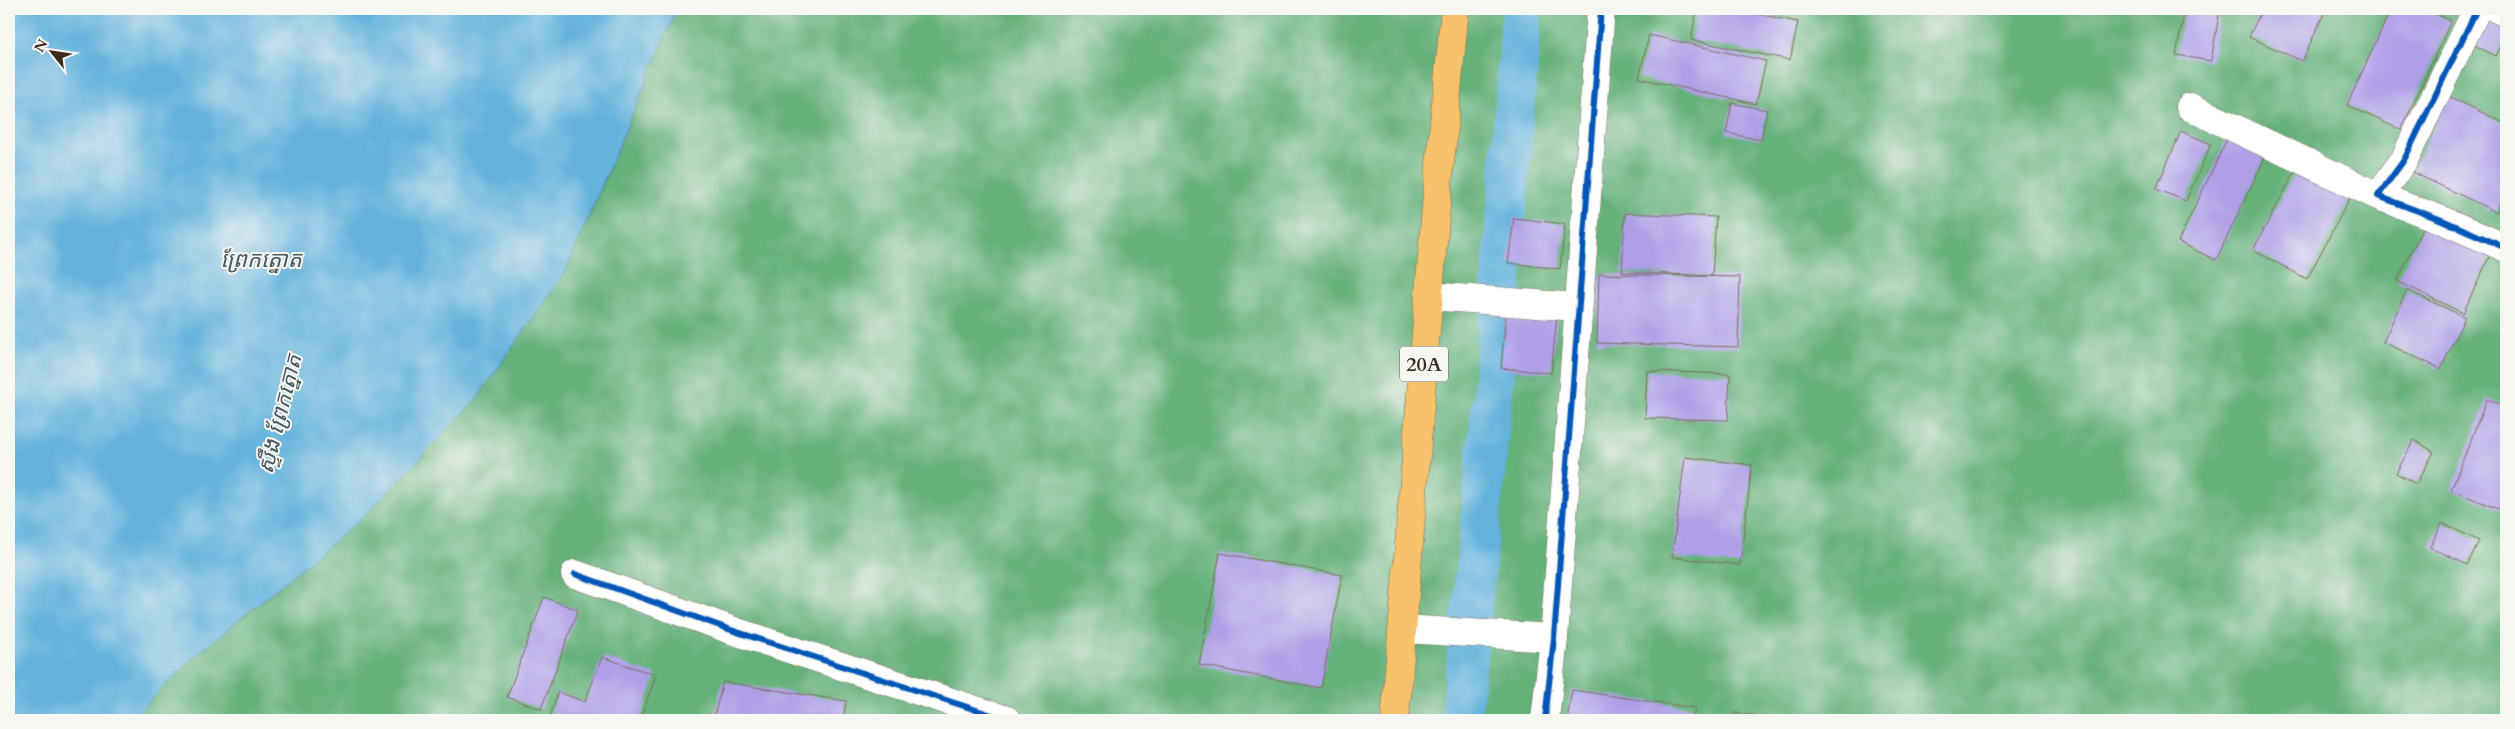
<svg xmlns="http://www.w3.org/2000/svg" width="2515" height="729" viewBox="0 0 2515 729" font-family="Cardo,'Noto Sans Khmer',serif">
<rect width="100%" height="100%" fill="#f6f6f2"/>
<filter id="ink" filterUnits="userSpaceOnUse"><feTurbulence type="fractalNoise" baseFrequency=".02" numOctaves="2"/><feDisplacementMap in="SourceGraphic" scale="10" xChannelSelector="R" yChannelSelector="G"/><feConvolveMatrix kernelMatrix="1 2 1 2 8 2 1 2 1" color-interpolation-filters="sRGB"/></filter>
<filter id="wash" filterUnits="userSpaceOnUse"><feTurbulence type="fractalNoise" baseFrequency=".0096" numOctaves="4" result="noise"/><feDisplacementMap in="SourceGraphic" scale="20" xChannelSelector="R" yChannelSelector="G"/><feGaussianBlur stdDeviation="1.12" result="paint"/><feColorMatrix in="noise" values="0 0 0 0 0 0 0 0 0 0 0 0 0 0 0 0 0 1.4 0 .05"/><feComposite in="paint" operator="in"/></filter>
<g filter="url(#wash)">
<rect width="100%" height="100%" fill="#eee3c6"/>
<rect fill="#65b17a" stroke="#506e4c" x="9" y="9" width="2497" height="711"/>
<path fill="#63b3dd" stroke="#4f6e7e" d="M9,9H677L565,273L476,400L368,513L191,660L131,720H9Z"/>
<g fill="none" stroke-linecap="round" stroke-linejoin="round">
<path stroke="#63b3dd" stroke-width="40" d="M1461,720L1494,379L1522,9"/>
</g>
<g id="blocks">
<g fill="#ae9fe7">
<path d="M1697,9H1732L1798,22L1790,60L1691,40Z"/>
<path d="M2185,9H2220L2211,61L2176,55Z"/>
<path d="M2262,9H2326L2302,61L2249,37Z"/>
<path d="M2391,9H2424L2451,21L2401,130L2347,105Z"/>
<path d="M2486,16L2506,26V36L2496,56L2472,44Z"/>
<path d="M1649,35L1766,61L1756,104L1639,78Z"/>
<path d="M2448,96L2506,124V191L2496,212L2412,172Z"/>
<path d="M1732,103L1767,110L1761,140L1726,133Z"/>
<path d="M2181,131L2211,144L2186,201L2156,189Z"/>
<path d="M2227,139L2265,157L2216,260L2178,242Z"/>
<path d="M2297,168L2351,196L2307,279L2253,250Z"/>
<path d="M1625,213L1716,217L1712,276L1622,272Z"/>
<path d="M2428,217L2493,249L2463,313L2397,281Z"/>
<path d="M1514,218L1565,224L1560,269L1508,263Z"/>
<path d="M1599,274L1740,277L1738,347L1597,343Z"/>
<path d="M2407,290L2465,317L2441,369L2383,342Z"/>
<path d="M1506,313L1557,317L1551,373L1501,368Z"/>
<path d="M1647,371L1730,374L1728,420L1645,418Z"/>
<path d="M2487,399L2506,407V512L2451,490Z"/>
<path d="M2414,440L2434,452L2416,484L2396,473Z"/>
<path d="M1685,457L1752,465L1740,565L1672,557Z"/>
<path d="M2442,523L2479,541L2467,565L2430,547Z"/>
<path d="M1220,553L1342,575L1321,688L1199,665Z"/>
<path d="M544,597L578,610L541,709L507,697Z"/>
<path d="M602,657L656,675L640,720H549L558,692L585,702Z"/>
<path d="M723,682L846,701L843,720H713Z"/>
<path d="M1572,690L1695,708L1693,720H1567Z"/>
<path d="M1734,713L1787,719V720H1734Z"/>
</g>
</g>
</g>
<g filter="url(#ink)">
<use href="#blocks" fill-opacity="0" stroke="#7a6b59" stroke-width="1"/>
<g fill="none" stroke-linecap="round" stroke-linejoin="round">
<g stroke="#7a6b59" stroke-width="29">
<g id="street">
<path d="M2477,9L2404,160L2378,196L2442,220L2506,248"/>
<path d="M2497,9L2506,13"/>
<path d="M2190,107L2378,196"/>
<path d="M1429,296L1577,307"/>
<path d="M575,574L734,631L1007,720"/>
<path d="M1403,629L1554,638"/>
<path d="M1545,720L1554,638L1601,9"/>
</g>
</g>
<g stroke="#7a6b59" stroke-width="29">
<path id="primary" d="M1395,720L1436,206L1455,9"/>
</g>
<use href="#street" stroke="#fff" stroke-width="28"/>
<use href="#primary" stroke="#f5c16b" stroke-width="28"/>
<g stroke="#f6f6f2" stroke-width="9">
<g id="cycleway">
<path d="M2477,9L2404,160L2378,196L2442,220L2506,248"/>
<path d="M575,574L734,631L1007,720"/>
<path d="M1545,720L1554,638L1601,9"/>
</g>
</g>
<use href="#cycleway" stroke="#0057b8" stroke-width="6"/>
</g>
</g>
<g text-anchor="middle" dominant-baseline="central" stroke-width="4" stroke-linejoin="round" paint-order="stroke">
<rect fill="#f6f6f2" stroke="#73675e" stroke-width="1" x="1400" y="346.5" width="48" height="35" rx="4"/>
<g font-size="20" font-weight="bold" fill="#3b2a1e">
<text x="1424" y="364">20A</text>
</g>
<g font-size="22" font-style="italic" fill="#495a61" stroke="#f6f6f2">
<text x="261" y="260">ព្រែកត្នោត</text>
<text transform="translate(280 414) rotate(-76)">ស្ទឹង ព្រែកត្នោត</text>
</g>
</g>
<rect width="2515" height="729" fill="none" stroke="#f6f6f2" stroke-width="30"/>
<g transform="translate(52 52) rotate(300)" stroke="#f6f6f2" stroke-width="4" paint-order="stroke">
<path d="M0-4L9 19L0 12L-9 19Z" fill="#3b2a1e"/>
<text y="-8" font-size="14" font-weight="bold" text-anchor="middle" fill="#3b2a1e">N</text>
</g>
</svg>
